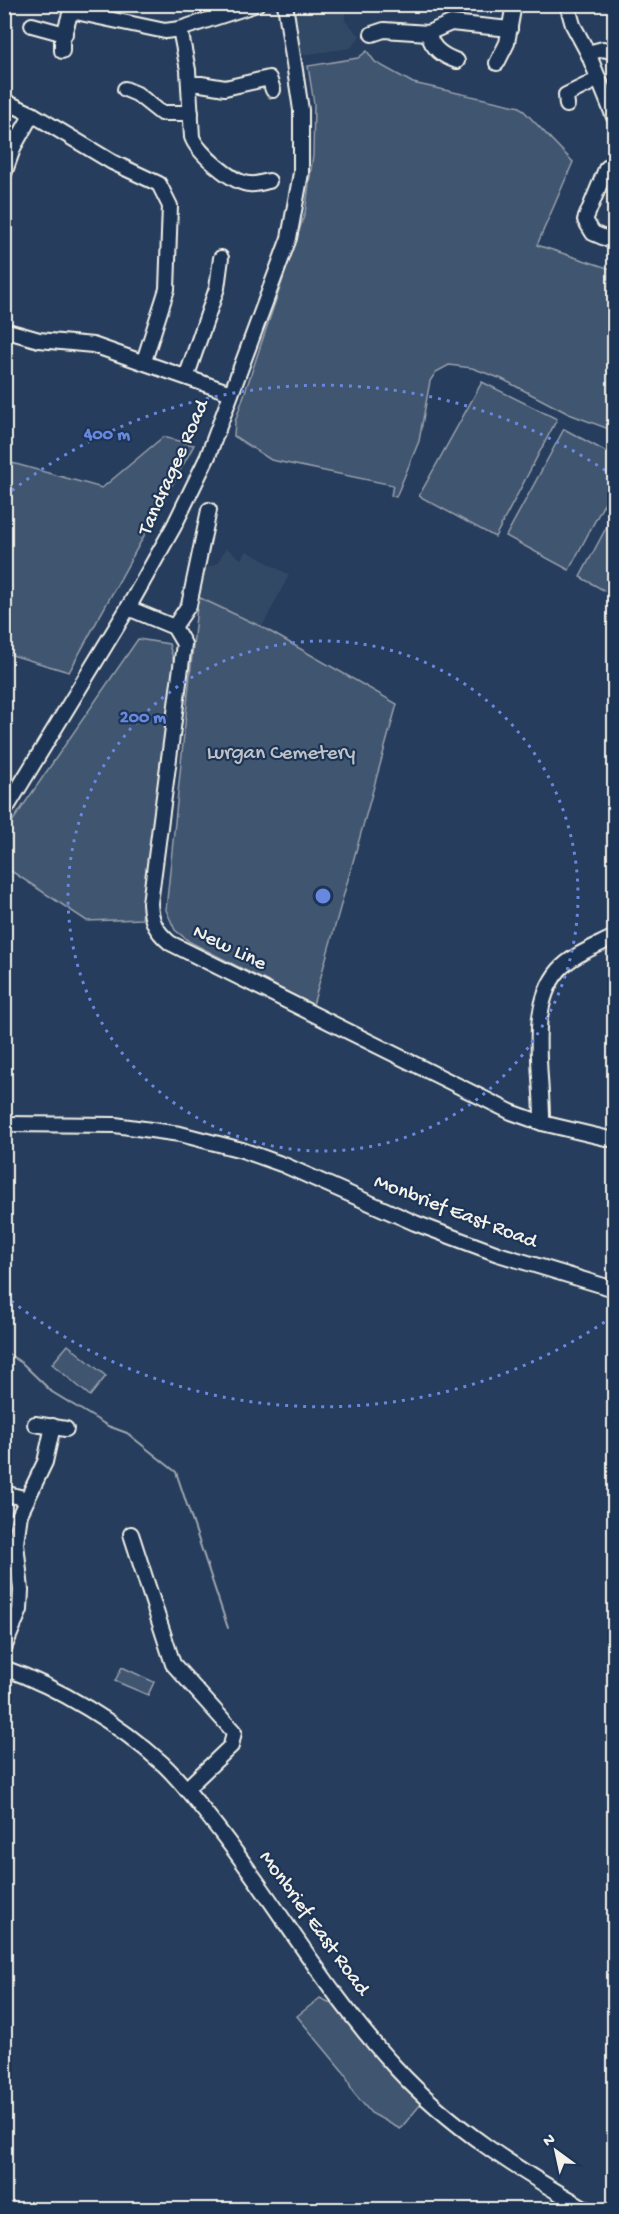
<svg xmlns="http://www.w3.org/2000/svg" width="619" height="2214" viewBox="0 0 619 2214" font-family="'Gochi Hand',sans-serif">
<rect width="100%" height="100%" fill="#263d5d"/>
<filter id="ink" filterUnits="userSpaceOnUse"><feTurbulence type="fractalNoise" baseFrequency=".0167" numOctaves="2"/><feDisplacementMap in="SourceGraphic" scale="12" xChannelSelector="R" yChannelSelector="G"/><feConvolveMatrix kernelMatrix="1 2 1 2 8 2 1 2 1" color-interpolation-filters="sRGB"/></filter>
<g filter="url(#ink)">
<g fill="#334966">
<path d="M315,5H345V21L360,36L351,48L302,55L295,14L315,12Z"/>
<path d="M226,548L241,559L247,551L289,575L262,627L198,597L203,569L217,564Z"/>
</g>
<g fill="#40546f" stroke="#9aa2ac" stroke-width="1.5">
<path d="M367,51L375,62L413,83L520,107L573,162L537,245L614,270V431L569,414L502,379L472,368L449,365L436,372L430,381L419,441L396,497L391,496L393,485L271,460L234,436L235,422L305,213L313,155L314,104L308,66L358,58Z"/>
<path d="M482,382L557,419L495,537L419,496Z"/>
<path d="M564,429L614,456V485L569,570L506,536Z"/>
<path d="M163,437L194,445L69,672L5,653V461L102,488Z"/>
<path d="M614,513V596L580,577Z"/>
<path d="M198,597L262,627L397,704L313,1005L190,942L175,930L166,910Z"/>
<path d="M138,639L169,644L174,662L142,919L87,921L5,867V832Z"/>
<path d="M68,1345L106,1376L90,1396L52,1364Z"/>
<path d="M122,1667L154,1682L148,1695L115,1681Z"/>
<path d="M320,1998L335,2005L421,2104L400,2129L371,2113L353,2092L345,2074L297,2016Z"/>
</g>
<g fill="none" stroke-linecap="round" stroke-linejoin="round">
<path stroke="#9fa7ae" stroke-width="2" d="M4,1351L22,1363L52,1392L108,1426L127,1433L176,1472L228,1628"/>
<g stroke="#f4f1e8" stroke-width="18">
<g id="minor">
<path d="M567,4L573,25L588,53L614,117"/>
<path d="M71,11L165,31L180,29L257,4"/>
<path d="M32,25L65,34"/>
<path d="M180,29L188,70L192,137C197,152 233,184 250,184C256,185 264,182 269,181"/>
<path d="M428,33C432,49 443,56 457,61"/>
<path d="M372,34L384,30L428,33L451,23L510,29"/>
<path d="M62,51V41L73,4"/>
<path d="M588,53L603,49L614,52"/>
<path d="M497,63L507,43L514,4"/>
<path d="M190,84H201L225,88L269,78L273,90"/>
<path d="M125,89L137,94L161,113H191"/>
<path d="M4,101L32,114L112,162L159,184L170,206L167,289L144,361"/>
<path d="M567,105L566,95L599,79"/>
<path d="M614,162L606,169L585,220L593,233L614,242"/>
<path d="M4,174L14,146L32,114"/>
<path d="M4,330L39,340L93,345L231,393"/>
<path d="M187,375L217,288L221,258"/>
<path d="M128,608L174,627L184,644L150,903C151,922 156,931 170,943L511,1112L542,1123L614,1140"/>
<path d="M174,627L189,605L209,510"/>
<path d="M4,812L128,608L174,526L208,456L289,238L301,173V110L285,4"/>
<path d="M542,1123C543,1076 526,1008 559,970C572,955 597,946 614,937"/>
<path d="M4,1124L115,1125L180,1134L242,1150L284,1165L415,1223L498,1254L614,1289"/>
<path d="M35,1424L66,1429"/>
<path d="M4,1493L27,1499"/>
<path d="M131,1534L173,1664L234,1732L231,1746L186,1789"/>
<path d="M4,1648L20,1610L21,1590L16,1543L20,1514L45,1462L53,1426"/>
<path d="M4,1668C60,1688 119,1724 163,1764C184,1784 201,1807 219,1830C279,1907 328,1995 395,2067C450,2127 518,2170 588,2210"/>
</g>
</g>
<use href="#minor" stroke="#1d3557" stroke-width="14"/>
</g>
</g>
<g fill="none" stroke="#6887de" stroke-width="3" stroke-dasharray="3 6">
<circle cx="323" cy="896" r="255"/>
<path d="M612 1317A511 511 0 0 1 5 1296M5 496A511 511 0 0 1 612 475"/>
</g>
<g text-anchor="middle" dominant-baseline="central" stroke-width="4.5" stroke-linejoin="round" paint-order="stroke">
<g font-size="21" fill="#f4f1e8" stroke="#1d3557">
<text transform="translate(175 468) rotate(-66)">Tandragee Road</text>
<text transform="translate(229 949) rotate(26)">New Line</text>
<text transform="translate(455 1213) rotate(21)">Monbrief East Road</text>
<text transform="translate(313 1924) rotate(54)">Monbrief East Road</text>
</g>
<g font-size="21" fill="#bec2c4" stroke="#1d3557">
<text x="281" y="754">Lurgan Cemetery</text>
</g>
</g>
<circle cx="323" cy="896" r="9" fill="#6887de" stroke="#1d3557" stroke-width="3"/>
<g font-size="18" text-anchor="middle" font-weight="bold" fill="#6887de" stroke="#1d3557" stroke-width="4.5" stroke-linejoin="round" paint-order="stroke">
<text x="107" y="439">400 m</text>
<text x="143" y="722">200 m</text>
</g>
<rect width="619" height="2214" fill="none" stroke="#1d3557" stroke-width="24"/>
<rect x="12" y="12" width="595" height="2190" fill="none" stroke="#f4f1e8" stroke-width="2" filter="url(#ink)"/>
<g transform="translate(556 2151) rotate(327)" stroke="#1d3557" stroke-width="4.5" paint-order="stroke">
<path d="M0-4.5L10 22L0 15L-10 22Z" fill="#f4f1e8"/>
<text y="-9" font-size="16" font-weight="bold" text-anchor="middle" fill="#f4f1e8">N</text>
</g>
</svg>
